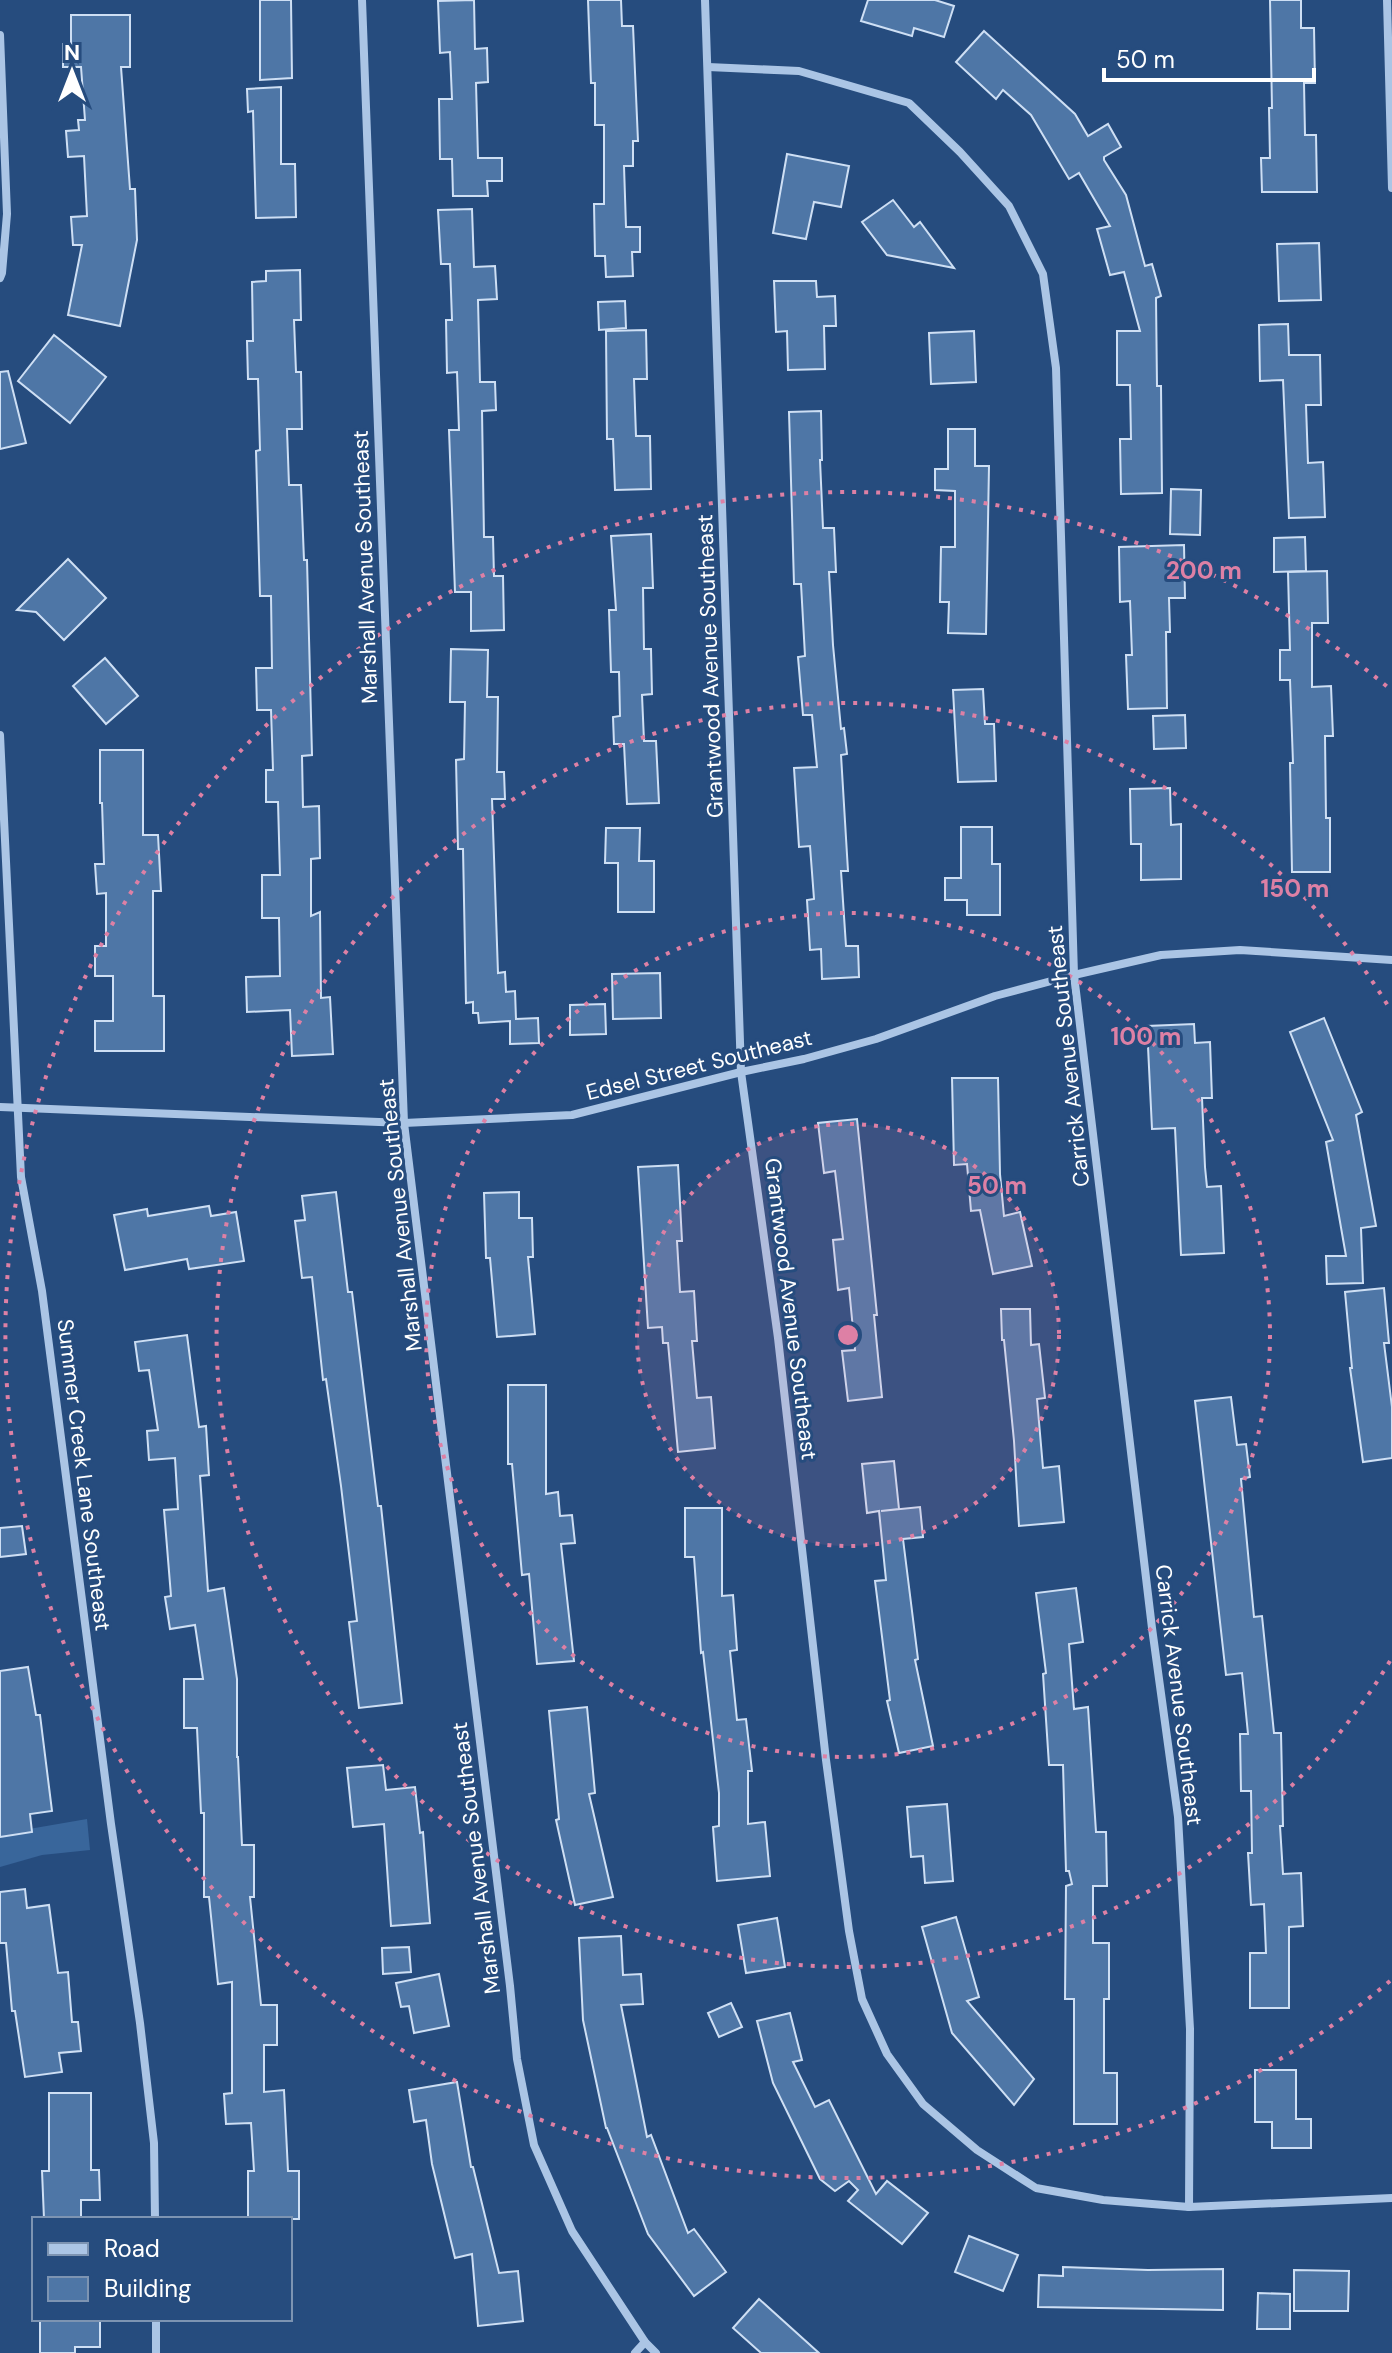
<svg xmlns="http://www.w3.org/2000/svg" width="1392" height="2353" viewBox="0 0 1392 2353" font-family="'DM Sans',sans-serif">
<rect width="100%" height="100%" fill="#264c7e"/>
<path fill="#39669b" d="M87,1819L90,1850L42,1855L0,1867V1834Z"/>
<g fill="#4e76a6" stroke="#cedff4" stroke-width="2">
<path d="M260,0H291L292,78L260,80Z"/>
<path d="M474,0L475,49L487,48L488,82L476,83L478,158H502V181H487L488,196H453L452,159H440L439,99H452L450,52L440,53L438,1Z"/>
<path d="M588,0H621L622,26H633L638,141H633V166H624L626,227H640V252H632L633,276L606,277L605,256H595L594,204H604V125H595V83H591Z"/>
<path d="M868,0H935L954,6L944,37L914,28L912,36L861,21Z"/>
<path d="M1270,0H1301V28H1314L1315,83H1304L1305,135H1316L1317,192H1262L1261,158H1270L1269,108H1272Z"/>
<path d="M71,15H130V67H121L130,189H135L137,240L120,326L68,315L82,245H73L71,217L87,216L84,156L68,157L66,131L79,130L78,120H85L81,67H63V44H71Z"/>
<path d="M984,31L1075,114L1088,136L1108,124L1121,147L1104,157V160L1126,195L1145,266L1152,264L1161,296L1156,298L1157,386H1161L1162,493L1121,494L1120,439H1131L1130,385H1117V331H1140L1124,272L1110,275L1097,229L1110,226L1079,173L1069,179L1031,115L1003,90L996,99L956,62Z"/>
<path d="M281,87V164H295L296,217L256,218L253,111L248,112L247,89Z"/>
<path d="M787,154L849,166L841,207L814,202L806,239L773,233Z"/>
<path d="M893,200L914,227L920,222L954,268L887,255L862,222Z"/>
<path d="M472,209L474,267L495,266L497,299L478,300L480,382H495L496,410L482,411L484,537H493L494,576H503L504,630L471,631V592H455L449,430H459L457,372L447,373L446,320H452L450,264H441L438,210Z"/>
<path d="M1319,243L1321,300L1279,301L1277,244Z"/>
<path d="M300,270L301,320H294L296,372H301L302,429H287L289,485H301L304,560H307L312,755L302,756L303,807L319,806L320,858L311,859V916L320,912L321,998L330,997L333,1054L292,1056L290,1010L247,1012L246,977L280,976L279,918H262V875H280L278,802H266V770H273L271,710H257L256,668H272L271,596H260L256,451L260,450L258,379H248L247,341H253L252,282L266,281V271Z"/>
<path d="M774,281H816L817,297L835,296L836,326H824L825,369L788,370L787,331L776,332Z"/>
<path d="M625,301L626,328L599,330L598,302Z"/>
<path d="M1288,324L1289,355H1320L1321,405H1306L1308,463L1323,462L1325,517L1289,518L1283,380L1260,381L1259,325Z"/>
<path d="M646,330L647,379H634L636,436H650L651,489L615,490L613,439H607L606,331Z"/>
<path d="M974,331L976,382L931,384L929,333Z"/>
<path d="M54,335L106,377L70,423L18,381Z"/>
<path d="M8,371L26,443L0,449V372Z"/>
<path d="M821,411L822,460H820L823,528H834L836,572H829L833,645L841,729L844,728L847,754L841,755L848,871H841L846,946H858L859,977L822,979L821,949L810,950L807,900L814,899L810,846L799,847L794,768L817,767L812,715H803L798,657L805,656L801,584H794L789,412Z"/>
<path d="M948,429H975V466H989L986,634L948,633L949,602H940L941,547H955V491L935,490V469H948Z"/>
<path d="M1171,489L1201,490L1200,535L1170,534Z"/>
<path d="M651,534L653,588H643L644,649H651L652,694L642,695L644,741H656L659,803L627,804L624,744H614L613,717L620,716L619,672H611L609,610H616L611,536Z"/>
<path d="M1305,537L1306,571L1274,572V538Z"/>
<path d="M1184,545L1185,598H1169L1170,632H1166L1167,708L1128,709L1126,655H1132L1130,601L1120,602L1119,547Z"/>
<path d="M68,559L106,598L64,640L36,612L17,610Z"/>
<path d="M1327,571L1328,623H1312V687L1331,686L1333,736H1325L1326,818H1330V872H1292L1290,763H1293L1290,680H1280V650H1290L1288,572Z"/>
<path d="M451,649L488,650L487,697H498L497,772H504L505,799H492L498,973L505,972L506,992L515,991L516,1019L538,1018L539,1043L510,1044V1021L479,1023L478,1013H473V1002L466,1003L463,849H458L456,760L464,759L465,702H450Z"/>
<path d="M105,658L138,696L106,724L73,686Z"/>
<path d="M983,689L985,724H994L996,781L958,782L953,690Z"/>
<path d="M1185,715L1186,748L1154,749L1153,716Z"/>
<path d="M100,750H143V835H158L161,891H153V996H164V1051H95V1021H113V976H95V946H106V893L97,894L95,864H104L102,803H100Z"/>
<path d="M1170,788L1171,825L1181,824V879L1141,880V844H1131L1130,789Z"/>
<path d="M961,827H992V864H1000V915H967V900H945V878H961Z"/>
<path d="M606,828H640L639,861H654V912H618V863H605Z"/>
<path d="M660,973L661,1018L613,1019L612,974Z"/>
<path d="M605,1004L606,1034L570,1035V1005Z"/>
<path d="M1324,1018L1362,1112L1356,1115L1376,1226L1361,1228L1363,1283L1327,1284L1326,1256H1346L1326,1142L1333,1140L1290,1032Z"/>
<path d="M1194,1024L1195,1043L1210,1042L1212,1098H1202L1205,1167L1207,1187L1221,1186L1224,1253L1181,1255L1175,1128L1152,1129L1147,1026Z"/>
<path d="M952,1078H998L1000,1174L1004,1216L1020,1212L1032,1266L993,1274L980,1210L971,1211L967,1164L954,1165Z"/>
<path d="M857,1119L877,1315H874L882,1397L848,1401L842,1351L855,1350L849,1288L838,1290L833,1240L843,1239L835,1171L824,1173L818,1123Z"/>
<path d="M678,1165L682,1241H677L680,1292L694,1291L697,1341H692L697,1398L711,1397L715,1448L678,1452L668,1343H663L662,1327L648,1328L638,1167Z"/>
<path d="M336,1192L348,1292H352L378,1506H381L402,1703L359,1708L349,1622L357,1621L341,1486L326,1379L323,1380L312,1277L302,1278L295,1221L305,1220L302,1196Z"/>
<path d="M519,1192V1218H532L533,1257H528L535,1334L497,1337L490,1258H486L484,1193Z"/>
<path d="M209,1206L211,1216L236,1212L244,1261L189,1269L187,1259L125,1270L114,1215L147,1209L148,1216Z"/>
<path d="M1384,1288L1389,1343H1384L1392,1407V1458L1363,1462L1350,1368H1352L1345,1292Z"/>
<path d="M1001,1309H1030L1031,1345L1039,1344L1045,1398L1037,1399L1043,1468L1059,1466L1064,1522L1019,1526L1014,1441L1004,1340H1002Z"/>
<path d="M187,1335L199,1427L206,1426L209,1475L200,1476L208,1591L224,1588L237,1679V1757H238L242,1845H254V1897H250L261,2005H277V2045H264V2092L284,2090L288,2171H299V2219H248V2171H254L251,2123L226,2124L224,2094L232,2093V1982L218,1984L209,1897H204V1813H201L197,1728H184V1679H203L195,1625L170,1629L165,1597L171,1596L164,1510L178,1509L175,1458L149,1460L147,1431L158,1430L149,1370L139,1371L135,1342Z"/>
<path d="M508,1385H546V1494L558,1492L560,1516L572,1515L575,1543L561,1544L574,1661L537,1664L529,1574L522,1575L512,1464H508Z"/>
<path d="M1231,1397L1237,1445L1246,1444L1250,1477L1241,1479L1254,1617L1262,1616L1274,1733H1281L1283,1826H1280L1283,1874L1301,1873L1303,1926L1289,1927V2008H1250V1953H1266L1264,1904L1251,1905L1248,1853H1252L1251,1791H1241L1240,1734H1248L1242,1673L1226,1675L1195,1401Z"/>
<path d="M894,1461L899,1509L881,1511L920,1507L923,1537L903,1539L918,1659L915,1660L933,1746L899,1753L887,1701L890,1700L875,1581L886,1580L879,1511L867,1513L862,1464Z"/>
<path d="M685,1508H722V1596L733,1595L737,1650L730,1651L737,1720L746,1719L752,1771H748V1824L765,1822L770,1876L717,1881L713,1827L719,1826V1793L703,1652L701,1653L694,1557H685Z"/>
<path d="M22,1526L26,1554L0,1557V1528Z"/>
<path d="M1076,1588L1083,1642L1069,1644L1074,1709L1088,1707L1096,1832H1106L1107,1886H1093V1943H1109V1999H1104V2073H1117V2124H1074V1999H1065L1066,1886L1072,1884L1069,1871H1066L1063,1765H1049L1043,1674L1046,1673L1036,1593Z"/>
<path d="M28,1667L36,1715H40L52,1811L30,1814L32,1832L0,1837V1671Z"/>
<path d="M587,1707L595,1793L589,1794L613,1897L575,1905L556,1820L559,1819L549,1711Z"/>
<path d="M383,1765L386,1790L415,1787L420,1833L423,1832L430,1923L391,1926L384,1824L353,1827L347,1768Z"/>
<path d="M947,1804L953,1881L925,1883L923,1856L911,1857L907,1807Z"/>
<path d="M25,1889L27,1908L49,1905L58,1973L68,1972L72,2022H78L81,2051L59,2053L62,2072L25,2077L15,2011H12L6,1943H0V1892Z"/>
<path d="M956,1917L979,1997L967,2001L1034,2079L1014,2105L952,2033L922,1927Z"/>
<path d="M777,1918L785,1967L746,1973L738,1925Z"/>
<path d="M621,1936L623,1975L641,1974L643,2004L621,2005L647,2137L651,2135L688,2233L694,2229L726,2272L694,2296L648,2234L607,2128H606L583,2020L579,1938Z"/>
<path d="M409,1947L411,1972L383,1974L382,1948Z"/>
<path d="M439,1974L449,2026L414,2033L409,2006L401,2007L396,1983Z"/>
<path d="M731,2003L742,2027L719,2037L708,2013Z"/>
<path d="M790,2013L802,2060L793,2062L815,2107L829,2100L876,2194L887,2181L928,2213L902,2244L848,2201L858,2190L849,2181L835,2191L820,2179L773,2083L757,2021Z"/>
<path d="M1255,2070H1296V2119H1311V2148H1272V2122H1255Z"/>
<path d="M457,2082L471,2167H473L499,2273L518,2271L523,2321L478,2326L472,2254L455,2258L432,2164L426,2120L414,2122L409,2090Z"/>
<path d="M49,2093H91V2170H99L100,2200H81V2219H44L42,2171H49Z"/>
<path d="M969,2236L1018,2255L1003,2291L955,2272Z"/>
<path d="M1063,2267L1148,2270L1223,2269V2310L1038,2307L1039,2275L1063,2276Z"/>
<path d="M1294,2270L1349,2271L1348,2311H1294Z"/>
<path d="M1258,2293L1290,2294V2329H1257Z"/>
<path d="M759,2299L819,2353H761L733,2328Z"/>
<path d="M40,2319H100V2347H75V2353H40Z"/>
</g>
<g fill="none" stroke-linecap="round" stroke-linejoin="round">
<g stroke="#abc5e5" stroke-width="8">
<path d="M362,0L404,1123L510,1986L517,2059L534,2145L572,2231L645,2342L656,2353"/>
<path d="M705,0L741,1072L778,1338L826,1760L849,1931L862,1999L887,2054L923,2104L977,2150L1036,2188L1103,2200L1189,2207L1392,2198"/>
<path d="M1387,0L1392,188"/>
<path d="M0,35L7,214L2,273L0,278"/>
<path d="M708,67L799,71L909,103L960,152L1009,206L1043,274L1056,368L1074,975L1152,1628L1178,1817L1190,2029L1189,2207"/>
<path d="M0,735L21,1177L42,1291L111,1824L140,2023L154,2143L155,2219"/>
<path d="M0,1107L404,1123L572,1115L741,1072L804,1059L876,1039L995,996L1074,975L1161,955L1240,950L1392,960"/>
<path d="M156,2319V2353"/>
<path d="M635,2353L645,2342"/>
</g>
</g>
<circle cx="848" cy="1335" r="211" fill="#dd80a5" fill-opacity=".12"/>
<g fill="none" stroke="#dd80a5" stroke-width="4" stroke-dasharray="4 8">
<circle cx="848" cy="1335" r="211"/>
<circle cx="848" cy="1335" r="422"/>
<path d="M1390 1661A632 632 0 1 1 1390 1009"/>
<path d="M1390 1981A843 843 0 1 1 1390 689"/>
</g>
<g text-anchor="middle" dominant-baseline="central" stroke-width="6" stroke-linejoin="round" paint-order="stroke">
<g font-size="22" fill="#fff" stroke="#264c7e">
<text transform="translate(365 567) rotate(-92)">Marshall Avenue Southeast</text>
<text transform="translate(710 666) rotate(-92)">Grantwood Avenue Southeast</text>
<text transform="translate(1068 1056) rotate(-96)">Carrick Avenue Southeast</text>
<text transform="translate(699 1065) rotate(-14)">Edsel Street Southeast</text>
<text transform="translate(400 1215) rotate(-96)">Marshall Avenue Southeast</text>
<text transform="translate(791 1309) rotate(83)">Grantwood Avenue Southeast</text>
<text transform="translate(84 1475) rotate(83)">Summer Creek Lane Southeast</text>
<text transform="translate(1179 1695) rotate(83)">Carrick Avenue Southeast</text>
<text transform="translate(476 1858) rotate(-97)">Marshall Avenue Southeast</text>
</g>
</g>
<circle cx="848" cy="1335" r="12" fill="#dd80a5" stroke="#264c7e" stroke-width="4"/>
<g font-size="24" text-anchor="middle" font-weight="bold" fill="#dd80a5" stroke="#264c7e" stroke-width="6" stroke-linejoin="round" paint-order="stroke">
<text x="1204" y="579">200 m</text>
<text x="1295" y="897">150 m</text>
<text x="1146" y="1045">100 m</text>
<text x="997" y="1194">50 m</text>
</g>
<rect x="32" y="2217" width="260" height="104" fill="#264c7e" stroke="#7d94b2" stroke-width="2"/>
<rect x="48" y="2243" width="40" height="12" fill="#abc5e5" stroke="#7d94b2" stroke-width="2"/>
<text x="104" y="2257" font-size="24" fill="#ffffff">Road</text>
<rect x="48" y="2277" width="40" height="24" fill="#4e76a6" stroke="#7d94b2" stroke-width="2"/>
<text x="104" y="2297" font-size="24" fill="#ffffff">Building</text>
<g transform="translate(72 72)" stroke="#264c7e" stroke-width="6" paint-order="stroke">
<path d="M0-6L14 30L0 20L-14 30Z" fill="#ffffff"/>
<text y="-12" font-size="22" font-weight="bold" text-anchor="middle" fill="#ffffff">N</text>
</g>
<path d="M1104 68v12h210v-12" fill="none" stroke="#ffffff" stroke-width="4"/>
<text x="1116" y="68" font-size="24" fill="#ffffff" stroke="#264c7e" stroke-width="6" paint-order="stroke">50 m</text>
</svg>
